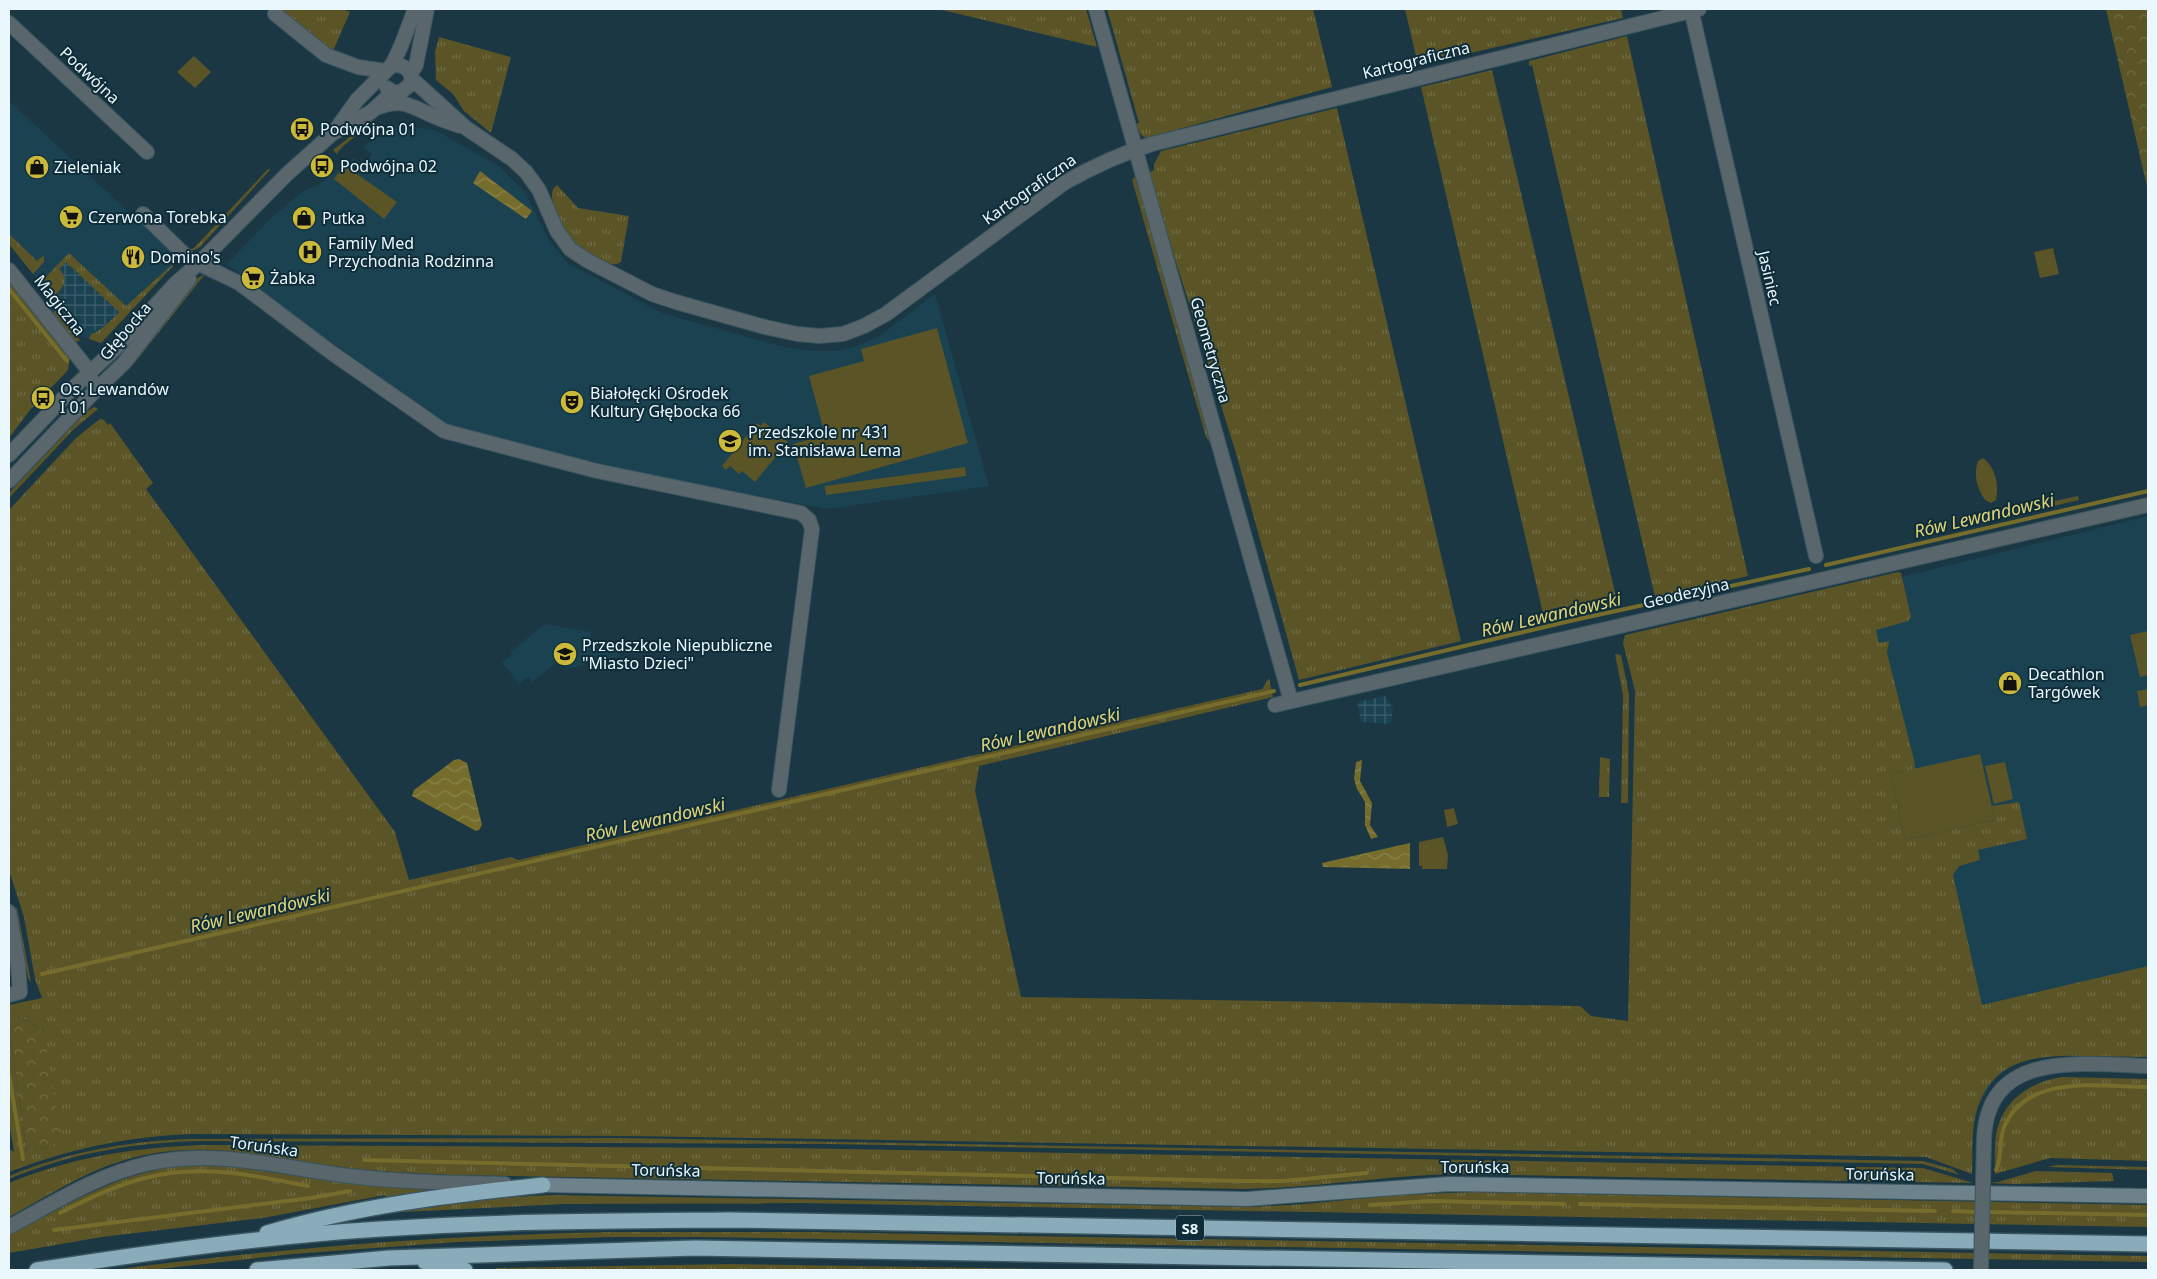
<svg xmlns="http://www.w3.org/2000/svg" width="2157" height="1279" viewBox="0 0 2157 1279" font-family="'Noto Sans',sans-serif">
<defs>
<pattern id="industrial-grid" width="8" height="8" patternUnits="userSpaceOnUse" patternTransform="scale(1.25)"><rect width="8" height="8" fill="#1b4251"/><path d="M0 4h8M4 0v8" fill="none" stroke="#3c5e6b"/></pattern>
<pattern id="grass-tufts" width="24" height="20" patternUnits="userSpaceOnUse" patternTransform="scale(1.25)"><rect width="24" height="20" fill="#5a5427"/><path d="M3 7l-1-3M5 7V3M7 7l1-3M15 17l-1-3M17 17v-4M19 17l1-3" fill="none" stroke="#726d47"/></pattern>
<pattern id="forest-crowns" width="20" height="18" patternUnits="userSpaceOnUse" patternTransform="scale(1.25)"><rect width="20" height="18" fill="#5a5427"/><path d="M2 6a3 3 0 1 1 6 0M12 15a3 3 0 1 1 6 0" fill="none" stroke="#726d47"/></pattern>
<pattern id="water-waves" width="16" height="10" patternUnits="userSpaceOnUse" patternTransform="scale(1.25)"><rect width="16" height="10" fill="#766d2d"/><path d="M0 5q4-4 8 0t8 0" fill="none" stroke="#8a834c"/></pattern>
</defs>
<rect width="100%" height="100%" fill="#1a3743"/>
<g fill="#1b4251">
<path d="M9,101L173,253V266L101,343L83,337L9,244Z"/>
<path d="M407,124L418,128L435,130L499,166L525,192L549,241L569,264L662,313L780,346L812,351H836L857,346L881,335L935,294L989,486L827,509L642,474L447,424L296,317L227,264L270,219L303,191L318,185L354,158L364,165L372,154L363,147L387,129Z"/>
<path d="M2148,516V1057L2050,1055L2023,1061L2006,1070L1993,1082L1979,1104L1975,1119L1828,595Z"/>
<path d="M545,624L591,632V640L621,644L619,657L566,669L565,662L562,658L532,682L528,677L519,684L502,662L512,655L510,652Z"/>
</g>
<g fill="url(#industrial-grid)">
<path d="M69,253L126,306L107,324L96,331L91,327L89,330L86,328L80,330L77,329L40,284Z"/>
<path d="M1385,696L1393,708L1391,724L1361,722L1357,702Z"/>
</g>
<g fill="url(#grass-tufts)">
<path d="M279,9H342L350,12L333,51Z"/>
<path d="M938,9H1086L1097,47Z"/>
<path d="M1107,9H1313L1332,87L1146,138L1141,135L1135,124L1139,123Z"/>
<path d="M1405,9H1621L1623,18L1418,65Z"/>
<path d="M1627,36L1748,576L1655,597L1532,65L1529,66V61Z"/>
<path d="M439,37L511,57L491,133L464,111L453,94L436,80L435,52Z"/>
<path d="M1492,70L1618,605L1545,622L1421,87Z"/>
<path d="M1337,108L1461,641L1299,680L1236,453L1148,173L1154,170V164L1161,151Z"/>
<path d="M372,120L375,122C365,130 341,145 337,154L333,150Z"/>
<path d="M268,169L270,170L200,247L195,250H187L194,248Z"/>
<path d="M1136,175L1216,451L1206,437L1132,180Z"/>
<path d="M557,185L578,208L629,216L621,262C613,267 607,263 600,259C594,256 587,254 582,250C570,241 540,196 557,185Z"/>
<path d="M9,234L37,261L44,255V262L33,274L9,244Z"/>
<path d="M69,253L126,306L173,264V266L101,343L89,339L91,334C97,334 113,319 119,312L66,262L59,269C70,280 62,289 53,297L40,283Z"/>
<path d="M205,274L133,365L130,363L194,280Z"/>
<path d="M9,279L70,356L68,370L30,410L9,438Z"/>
<path d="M54,308L80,340L74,343L53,317Z"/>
<path d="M94,407L98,409L74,429L9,498V493L86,412Z"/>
<path d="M100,419L104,420L108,425L110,423L153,483L146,489L395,832L409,880L511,857L518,860L1262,689L1269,678L1273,697L979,766L975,791L1021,997L1580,1006L1591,1016L1628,1021L1635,691L1623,643L1625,635L1898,572L1901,573L1911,617L1908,621L1876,630L1879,643L1889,641L1887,653L1914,760L1915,769L1891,774L1905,840L1995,820L1992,806L2019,802L2027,839L1978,850L1980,860L1959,866L1953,875L1982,1005L2148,966V1057C2128,1057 2108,1056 2087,1056C2039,1055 1992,1056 1976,1113C1971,1132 1973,1154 1972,1174L1926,1157L633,1136L190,1134C124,1137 70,1149 9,1172V1149L14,1152L9,1122V1030L27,1152L49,1148L43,1031L9,1010V1005L42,998L35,979L24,917L9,870V510L76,438Z"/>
<path d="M2078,496L2079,500L1969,526L1968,520Z"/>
<path d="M1615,654L1621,655L1629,694L1628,803H1621L1623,695Z"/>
<path d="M1600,757L1610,759L1609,797H1599Z"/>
<path d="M15,908H17L31,982L28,978Z"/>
<path d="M2062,1077L2148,1079V1161L2050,1158L1995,1174C1995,1161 1994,1148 1996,1135C2002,1101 2029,1082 2062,1077Z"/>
<path d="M617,1138L1923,1161L1952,1169L1960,1175L1923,1164L827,1144L204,1141C136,1142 71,1153 9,1179V1176C67,1152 127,1141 190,1139Z"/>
<path d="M204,1145L788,1148L1923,1168L1973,1183L1452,1174C1382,1176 1314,1188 1245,1189L454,1175C409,1173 365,1171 321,1164C253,1154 194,1140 125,1160C83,1172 47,1197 9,1217V1183C72,1157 136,1147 204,1145Z"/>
<path d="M196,1165L235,1167L332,1181L432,1190L386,1198L385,1195L263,1218L102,1237L9,1253V1235C69,1204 126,1167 196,1165Z"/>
<path d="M2056,1165L2148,1167V1170L2048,1167Z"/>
<path d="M2036,1171L2112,1173L2114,1181L2013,1184L1987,1183L1998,1182Z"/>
<path d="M1473,1192L2148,1205V1227L800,1203L564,1204L383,1213L465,1200L551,1195L1250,1207L1305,1204L1397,1195Z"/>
<path d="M612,1232H811L2148,1256V1262L700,1237H613L457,1242L293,1254L150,1270H113C279,1248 445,1235 612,1232Z"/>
<path d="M732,1264L1115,1270H495L496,1268Z"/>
</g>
<g fill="url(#forest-crowns)">
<path d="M2106,9H2148V191Z"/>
<path d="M9,1010L43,1031L62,1137L50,1148L27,1152L9,1030Z"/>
</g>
<g fill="#5a5427">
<path d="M194,56L211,72L195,88L177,72Z"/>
<path d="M344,165L397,202L384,219L334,179Z"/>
<path d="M2053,248L2059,274L2040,278L2034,252Z"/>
<path d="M937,328L968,443L806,488L793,444L825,435L809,376L864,361L861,349Z"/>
<path d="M764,422L770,427L768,431L775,437L778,434L788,442L755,482L742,471L739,474L730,466L726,470L722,466L757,423L761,426Z"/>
<path d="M1983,458C1996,468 1999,485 1996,500L1991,503L1985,500C1977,488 1973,475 1978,461Z"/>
<path d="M965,467L966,476L826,495L825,486Z"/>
<path d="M2148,631V675L2140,677L2130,635Z"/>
<path d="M2148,689V705L2140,707L2137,691Z"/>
<path d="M1980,754L1995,820L1905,840L1891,774Z"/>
<path d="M2005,762L2013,799L1994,804L1985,766Z"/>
<path d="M1454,808L1458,824L1447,827L1444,810Z"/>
<path d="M1443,837L1448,855L1447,869H1422V866H1419V842Z"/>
</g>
<g fill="url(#water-waves)">
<path d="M480,171L532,211L526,219L473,183Z"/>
<path d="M459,759L467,763L482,825L479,830L476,831L412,796L414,790L454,760Z"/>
<path d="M1362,760L1360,781L1372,803L1370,825L1378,837L1371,839L1365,825V802L1357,789L1354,779L1356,762Z"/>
<path d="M1410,843V869L1323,867L1322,863Z"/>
</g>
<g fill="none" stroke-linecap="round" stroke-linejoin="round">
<g stroke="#766d2d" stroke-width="4">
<path d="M9,289L67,361"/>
<path d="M1826,565L2148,491"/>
<path d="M1300,685L1570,621L1809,569"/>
<path d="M42,974L1274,691"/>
<path d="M9,1075L23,1159"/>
<path d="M364,1160L1240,1181H1283L1367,1173"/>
<path d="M1996,1170C2003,1157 1998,1139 2005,1125C2029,1073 2101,1087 2148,1087"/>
<path d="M1580,1204L1935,1211"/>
<path d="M1370,1205L1430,1201L1564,1204"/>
<path d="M1953,1211L1979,1212"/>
<path d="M1986,1212L2148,1215"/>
<path d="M60,1213C95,1195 131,1178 171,1173C217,1167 263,1177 308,1186"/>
<path d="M54,1230L311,1198L350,1191"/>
</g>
<g stroke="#3b5661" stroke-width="16">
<g id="minor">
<path d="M1096,9L1291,701"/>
<path d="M1691,9L1816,556"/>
<path d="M275,14L326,55L358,67L385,71"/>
<path d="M9,23L147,152"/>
<path d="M412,79L466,128L512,159L526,172L539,190L557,231L570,249L588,261L652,294L676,302L765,327L797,334L819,336L843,334L864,326L886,314L1064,183C1092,167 1120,154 1152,144L1699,9"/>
<path d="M376,108C403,98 409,105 433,116C442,120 451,123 460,126"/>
<path d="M143,214L189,259L239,283L332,353L444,431L597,471L801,513L809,520L812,529L779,790"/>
<path d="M9,270L86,367L96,390"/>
<path d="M1275,705L2148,505"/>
<path d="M9,912L18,964L20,992L9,995"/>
<path d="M1984,1140C1987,1047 2085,1065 2148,1066"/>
</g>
</g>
<g stroke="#3b5661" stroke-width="16">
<g id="tertiary">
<path d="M411,73L416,65L427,9"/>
<path d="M387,88L393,92H401L411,84C413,71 405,64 392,65"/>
<path d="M337,128L357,100L392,65L401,46L415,9"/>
<path d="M9,455L73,388L118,346L176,283L199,263L287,174L333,133L371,112L393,92"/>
<path d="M9,481L96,390L124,363L189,279"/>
<path d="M9,1227C55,1202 99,1174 150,1163C218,1149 283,1168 350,1176C401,1182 453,1183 505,1184"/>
</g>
</g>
<g stroke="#3b5661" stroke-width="16">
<path id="secondary" d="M543,1185L1247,1199L1449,1184L2148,1196"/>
</g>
<g stroke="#3b5661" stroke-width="18">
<g id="motorway">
<path d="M267,1233C357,1206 450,1195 543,1185"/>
<path d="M425,1262L465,1270"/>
<path d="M37,1270C151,1252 266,1236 381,1229C497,1221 613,1221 728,1220L2148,1244"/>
<path d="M257,1270L389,1258L695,1248L1945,1270"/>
</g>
</g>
<use href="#minor" stroke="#59666c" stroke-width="14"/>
<use href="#tertiary" stroke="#59666c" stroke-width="14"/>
<use href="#secondary" stroke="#6d828b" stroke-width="14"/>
<use href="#motorway" stroke="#8aabb9" stroke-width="15"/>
<g stroke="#3b5661" stroke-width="16" stroke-linecap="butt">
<path id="minor-bridge" d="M1981,1270L1984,1140"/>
</g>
<use href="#minor-bridge" stroke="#59666c" stroke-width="14"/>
</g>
<defs>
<g id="bus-disc" transform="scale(1.25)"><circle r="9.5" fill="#cbba39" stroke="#0f2d39"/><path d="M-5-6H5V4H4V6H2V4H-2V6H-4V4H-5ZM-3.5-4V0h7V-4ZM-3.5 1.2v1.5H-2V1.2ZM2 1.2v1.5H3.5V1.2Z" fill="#111"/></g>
<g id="shop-disc" transform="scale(1.25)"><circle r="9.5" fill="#cbba39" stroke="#0f2d39"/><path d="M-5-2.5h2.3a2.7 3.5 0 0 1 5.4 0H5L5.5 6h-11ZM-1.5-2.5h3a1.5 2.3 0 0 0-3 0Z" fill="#111"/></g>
<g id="supermarket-disc" transform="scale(1.25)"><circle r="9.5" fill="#cbba39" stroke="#0f2d39"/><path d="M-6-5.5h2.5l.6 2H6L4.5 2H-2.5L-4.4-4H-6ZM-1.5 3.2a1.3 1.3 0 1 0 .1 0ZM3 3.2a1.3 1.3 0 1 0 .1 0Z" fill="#111"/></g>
<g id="hospital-disc" transform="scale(1.25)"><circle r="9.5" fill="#cbba39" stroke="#0f2d39"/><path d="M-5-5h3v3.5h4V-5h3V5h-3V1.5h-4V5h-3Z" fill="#111"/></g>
<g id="restaurant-disc" transform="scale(1.25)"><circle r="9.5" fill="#cbba39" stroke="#0f2d39"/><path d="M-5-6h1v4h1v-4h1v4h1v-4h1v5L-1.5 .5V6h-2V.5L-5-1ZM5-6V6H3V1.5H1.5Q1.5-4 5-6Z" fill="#111"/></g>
<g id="theatre-disc" transform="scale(1.25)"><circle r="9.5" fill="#cbba39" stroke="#0f2d39"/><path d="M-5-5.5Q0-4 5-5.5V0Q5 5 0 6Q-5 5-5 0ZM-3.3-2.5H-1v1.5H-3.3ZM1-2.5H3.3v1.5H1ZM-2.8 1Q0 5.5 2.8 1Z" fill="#111"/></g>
<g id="school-disc" transform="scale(1.25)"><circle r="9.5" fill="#cbba39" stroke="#0f2d39"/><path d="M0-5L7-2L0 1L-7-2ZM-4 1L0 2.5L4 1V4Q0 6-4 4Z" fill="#111"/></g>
</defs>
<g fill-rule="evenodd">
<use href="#bus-disc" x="302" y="129"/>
<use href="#bus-disc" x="322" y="166"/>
<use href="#shop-disc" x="37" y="167"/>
<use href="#supermarket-disc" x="71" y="217"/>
<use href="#shop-disc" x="304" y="218"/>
<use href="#hospital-disc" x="310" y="252"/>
<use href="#restaurant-disc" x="133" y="257"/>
<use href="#supermarket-disc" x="253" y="278"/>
<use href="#bus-disc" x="43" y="398"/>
<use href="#theatre-disc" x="572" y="402"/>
<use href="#school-disc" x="730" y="441"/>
<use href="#school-disc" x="565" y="654"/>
<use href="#shop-disc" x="2010" y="683"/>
</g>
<g text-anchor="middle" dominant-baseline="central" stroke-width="4" stroke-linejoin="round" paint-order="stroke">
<rect fill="#0f2d39" stroke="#a8bac2" stroke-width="1" x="1176" y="1215.5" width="28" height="25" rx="4"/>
<g font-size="15" font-weight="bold" fill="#eaf7fd">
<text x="1190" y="1228">S8</text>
</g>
<g font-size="16" fill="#eaf7fd" stroke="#0f2d39">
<text transform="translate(1416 60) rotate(-14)">Kartograficzna</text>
<text transform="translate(90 75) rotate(43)">Podwójna</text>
<text transform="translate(1029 189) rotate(-35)">Kartograficzna</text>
<text transform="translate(1770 278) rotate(77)">Jasiniec</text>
<text transform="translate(60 305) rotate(52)">Magiczna</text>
<text transform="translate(125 331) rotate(-50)">Głębocka</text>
<text transform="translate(1211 350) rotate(74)">Geometryczna</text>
<text transform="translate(1686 593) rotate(-13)">Geodezyjna</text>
<text transform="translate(264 1146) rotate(8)">Toruńska</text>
<text x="1475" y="1167">Toruńska</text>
<text transform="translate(666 1170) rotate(1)">Toruńska</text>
<text transform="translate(1880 1174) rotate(1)">Toruńska</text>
<text transform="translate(1071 1178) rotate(1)">Toruńska</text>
</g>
<g font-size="16" fill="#eaf7fd" stroke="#0f2d39" text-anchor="start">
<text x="320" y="129">Podwójna 01</text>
<text x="340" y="166">Podwójna 02</text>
<text x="54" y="167">Zieleniak</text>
<text x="88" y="217">Czerwona Torebka</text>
<text x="322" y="218">Putka</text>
<text x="328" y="243">Family Med<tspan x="328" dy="18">Przychodnia Rodzinna</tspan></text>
<text x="150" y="257">Domino's</text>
<text x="270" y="278">Żabka</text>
<text x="60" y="389">Os. Lewandów<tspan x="60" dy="18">I 01</tspan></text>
<text x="590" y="393">Białołęcki Ośrodek<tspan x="590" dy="18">Kultury Głębocka 66</tspan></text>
<text x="748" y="432">Przedszkole nr 431<tspan x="748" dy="18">im. Stanisława Lema</tspan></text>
<text x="582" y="645">Przedszkole Niepubliczne<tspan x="582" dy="18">"Miasto Dzieci"</tspan></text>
<text x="2028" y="674">Decathlon<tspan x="2028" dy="18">Targówek</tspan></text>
</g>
<g font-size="18" font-style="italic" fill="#e1d478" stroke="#0f2d39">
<text transform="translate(1984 515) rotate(-13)">Rów Lewandowski</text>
<text transform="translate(1551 614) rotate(-13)">Rów Lewandowski</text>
<text transform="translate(1050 729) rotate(-13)">Rów Lewandowski</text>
<text transform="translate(655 819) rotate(-13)">Rów Lewandowski</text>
<text transform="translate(260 910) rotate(-13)">Rów Lewandowski</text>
</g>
</g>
<rect width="2157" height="1279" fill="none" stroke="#eaf7fd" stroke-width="20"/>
</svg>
